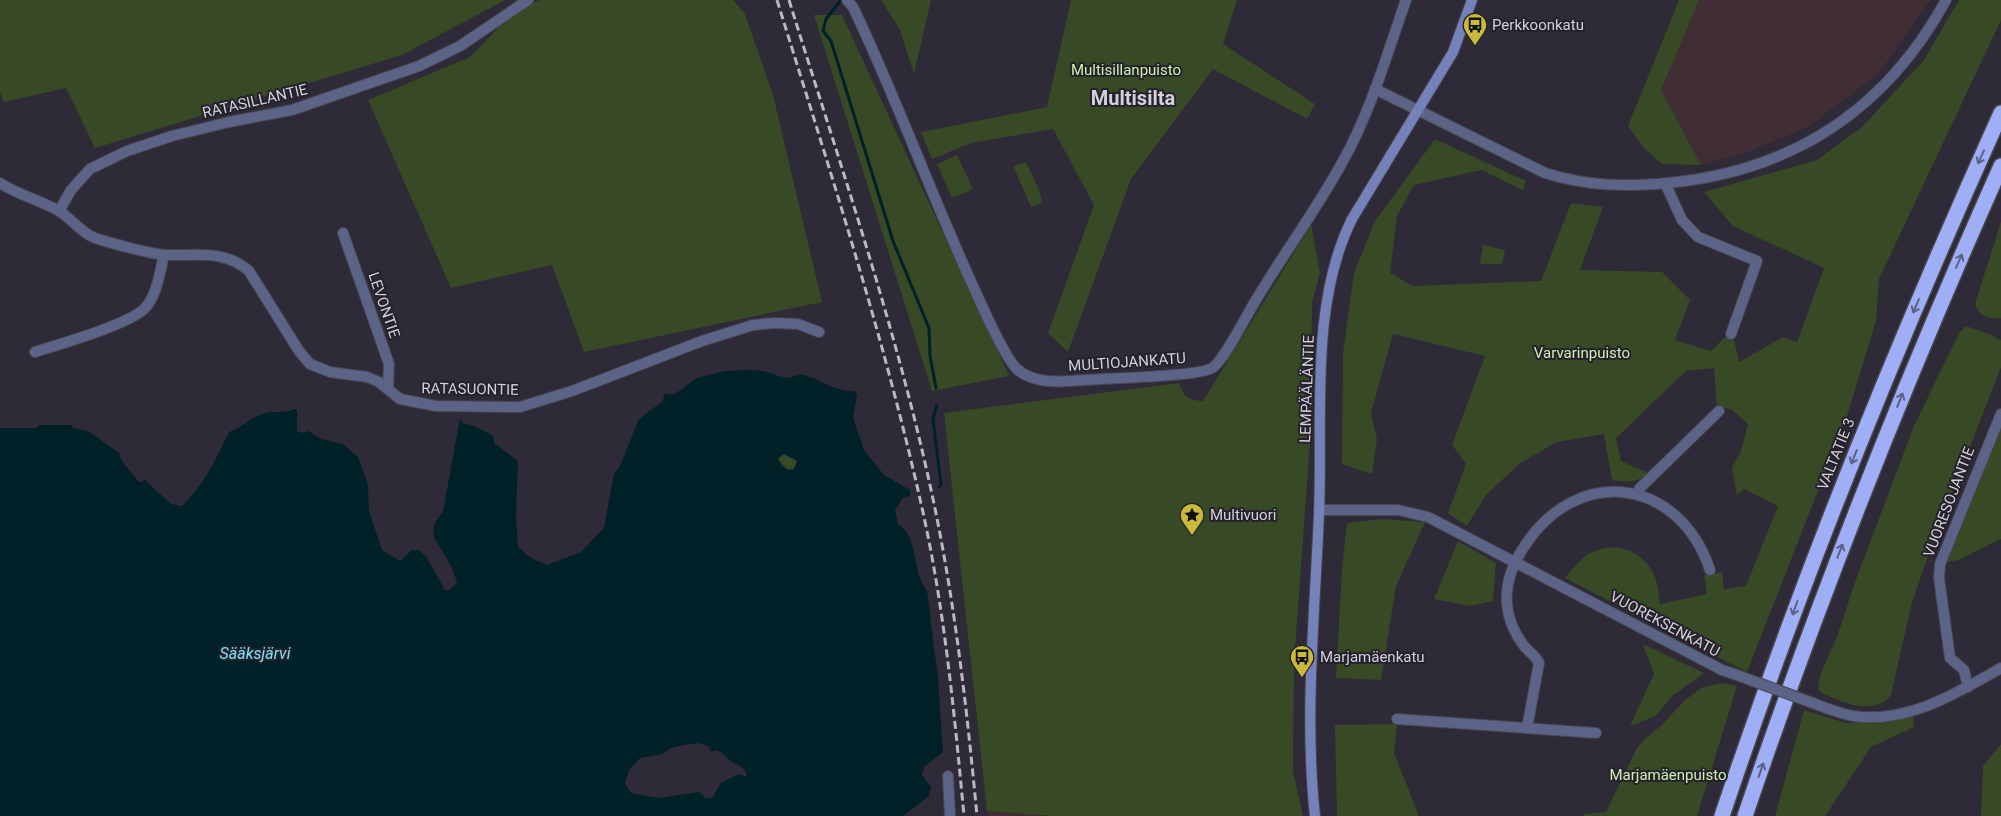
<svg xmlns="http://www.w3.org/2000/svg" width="2001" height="816" viewBox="0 0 2001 816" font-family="Roboto,sans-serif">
<rect width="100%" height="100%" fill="#2f2a37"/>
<g fill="#412e35">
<path d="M1699,0H1930L1879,73L1808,127L1745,153L1701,165L1661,90Z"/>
<path d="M987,811L1054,816H988Z"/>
</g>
<g fill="#374925">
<path d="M0,0H505L402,55L95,148L66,88L4,102L0,92Z"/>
<path d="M540,0H733L745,14L773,95L822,302L584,352L552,265L451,288L368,100L470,57L499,27L532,3Z"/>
<path d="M881,0H931L914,74L900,30Z"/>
<path d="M1071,0H1237L1223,44L1315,104L1307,119L1213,69L1131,179L1068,352L1048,333L1094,205L1053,129L971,143L932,159L921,132L1047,107Z"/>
<path d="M1679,0H1699L1661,90L1701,165L1662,164L1644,148L1628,126Z"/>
<path d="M1959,0H2001V20L1879,279L1876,321L1846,419L1747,672L1565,578C1571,571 1577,563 1584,557C1608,539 1643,547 1655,577C1658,585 1659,595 1660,604L1707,594L1704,575L1722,572L1724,589L1746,586L1778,506L1744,489L1737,495L1732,468L1741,451L1748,424L1731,409L1717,407L1714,368L1686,371L1616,438L1621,461L1648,473C1636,484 1627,482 1612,480L1604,434L1557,442L1520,463L1486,495L1467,526L1448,513L1466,464L1452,445L1485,356L1393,334L1371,413L1377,440L1372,474L1342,464L1343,353L1354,273L1375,221L1435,139L1526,181L1523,190L1481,170L1414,185L1397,216L1390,273L1413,286L1541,281L1571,203L1603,207L1580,270L1662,272L1690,300L1675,340L1711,351L1725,337L1734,340L1739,362L1783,337L1797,342L1824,268L1733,226L1704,192L1817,160L1862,127L1924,60Z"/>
<path d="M814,15H842L1009,376L932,391Z"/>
<path d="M957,155L973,189L952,198L937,164Z"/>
<path d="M1026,162L1040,192L1042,203L1031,207L1013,166Z"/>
<path d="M2001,222V318C1990,320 1978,315 1975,304Z"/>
<path d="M1311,225L1320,273L1312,303L1310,443L1294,662L1293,771L1303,816H1054L987,811L944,413L1179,383C1184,397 1188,400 1203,401Z"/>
<path d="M1483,245L1505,250L1502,264H1480Z"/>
<path d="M1966,326L1989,334L2001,340V367L1932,545L1912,602L1891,695C1875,717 1837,702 1819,691L1818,685L1821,673L1838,634L1855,582L1914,426L1959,333Z"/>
<path d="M2001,423V539L1959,560L1947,562L1946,560Z"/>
<path d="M784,454L797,461L794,469L788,470L778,460L780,455Z"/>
<path d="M1381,519L1425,522L1396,586L1381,680L1336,678L1342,569L1347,523Z"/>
<path d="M1458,541L1496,563L1493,601L1470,606L1434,599Z"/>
<path d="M1643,644L1704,673L1672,696L1656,716L1630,726L1654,674Z"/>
<path d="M1723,683L1737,686L1697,816H1584V814L1606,812L1637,748L1648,736L1661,726L1685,700L1703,687Z"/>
<path d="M1804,710L1846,723L1882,722L1913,717L1914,727L1871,747L1825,816H1775Z"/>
<path d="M1397,724L1394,753L1419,816H1337L1335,725Z"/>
<path d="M2001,744V816H1981L1983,766Z"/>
</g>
<path fill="#002127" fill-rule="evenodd" d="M725,371C737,371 750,369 762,371C777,373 784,383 799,374C820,377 832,392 854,391L857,395L853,418L864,450L884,475L910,490V496L903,498L895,510L898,524C920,539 911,571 927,591L938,679L943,752L924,767L922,775L931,787L929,796L903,816H0V428H36L39,425H71L73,428L88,431L119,453L121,460L138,481L141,482L145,480L171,504L182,506C203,486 217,458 229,432C242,428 250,418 262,414C272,410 285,414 295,409L297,411V431L303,433L308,431L322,439L343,444L358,457L368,485L369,511L382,550L400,561L412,550H419L427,558L445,590L448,591L457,583C455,574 451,565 446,557C436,540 425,532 443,512L460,418L463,423C471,424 488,432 494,437V443L518,461L516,515L518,547L531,558L547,565L581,552L604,528L614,474L620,466L639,419L663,401L664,394H675L697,378ZM784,454L797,461L794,469L788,470L782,466L778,458ZM699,743L709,747L711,752L716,750C723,752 724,756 730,760C737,766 746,766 747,777L739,774L721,783L712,798H706L699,792L659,798L646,796L631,793L625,783L629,770L640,758L662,754L671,748L684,745Z"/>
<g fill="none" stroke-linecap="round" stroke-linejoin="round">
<g stroke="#002127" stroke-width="3">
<path d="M841,0L826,19L823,31L831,41L893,241L929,328L930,356L936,388"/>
<path d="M937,405L933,419L941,485L939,487"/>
</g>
<g stroke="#494551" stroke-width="12">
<g id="minor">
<path d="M847,0L853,7C897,99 931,195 974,288C982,306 1004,357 1017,369C1037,388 1075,380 1101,379C1120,378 1199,376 1212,368C1224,361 1247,314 1256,300C1284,253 1317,209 1343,161C1371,111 1387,54 1406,0"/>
<path d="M1375,89L1545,173C1586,186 1625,187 1668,183C1792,171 1886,110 1946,0"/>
<path d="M0,183C18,195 40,200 59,211C71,218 81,233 95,238C110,243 151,254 166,255C196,256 224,249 249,271L299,351L310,364L330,372L367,377L379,382L400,399L436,406L520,407L572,391L702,341L753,325L774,323L798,324L819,332"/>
<path d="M1665,183L1682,220L1698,237L1757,261L1731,334"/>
<path d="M59,211L71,190L90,169L127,151L172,136L229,122L292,110L419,66L460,46L528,0"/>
<path d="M343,233L389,364L388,389"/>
<path d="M35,352C60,344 127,325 144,309C157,297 160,271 164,255"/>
<path d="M1637,495L1640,488L1719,411"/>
<path d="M1319,510H1398L1428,517L1722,670L1734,674"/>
<path d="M1968,687L1964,670L1950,658L1939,578L1940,564L2001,414"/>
<path d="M1810,702C1824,707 1839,714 1854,716C1907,724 1957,693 2001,668"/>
<path d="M1397,719L1596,733"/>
<path d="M1527,728L1539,663C1536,656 1529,652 1524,646C1515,634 1508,619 1507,604C1505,583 1512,565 1524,547C1577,464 1679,477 1710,570"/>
<path d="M948,776L950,816"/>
</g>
</g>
<g stroke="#494551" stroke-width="12">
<path id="secondary" d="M1315,816C1304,716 1315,613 1319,513C1323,419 1309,305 1352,219L1453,52L1472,0"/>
</g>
<g stroke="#494551" stroke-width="18">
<g id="motorway">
<path d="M1722,816C1802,577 1897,343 2001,113"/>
<path d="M1745,816C1820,595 1906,379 2001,166"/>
</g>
</g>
<use href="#minor" stroke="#5b6487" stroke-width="10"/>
<use href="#secondary" stroke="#7582ba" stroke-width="10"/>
<use href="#motorway" stroke="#9faff6" stroke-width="15"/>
<g stroke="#bcb8c1" stroke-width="3" stroke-dasharray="8 4" stroke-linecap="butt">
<path d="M777,0C828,165 882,330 920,499C944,603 954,710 964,816"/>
<path d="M789,0C840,165 897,329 933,499C955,603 967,710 977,816"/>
</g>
<g stroke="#494551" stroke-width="12" stroke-linecap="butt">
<path id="minor-bridge" d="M1734,674L1810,702"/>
</g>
<use href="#minor-bridge" stroke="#5b6487" stroke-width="10"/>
</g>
<defs><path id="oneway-shaft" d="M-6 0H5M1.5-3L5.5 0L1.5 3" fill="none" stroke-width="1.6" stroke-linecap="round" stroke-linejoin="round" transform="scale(1.25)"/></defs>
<g stroke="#5c6187">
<use href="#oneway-shaft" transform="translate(1981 157) rotate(114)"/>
<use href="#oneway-shaft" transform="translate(1959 261) rotate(-66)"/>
<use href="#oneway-shaft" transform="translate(1916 306) rotate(113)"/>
<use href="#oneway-shaft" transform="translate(1900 400) rotate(-68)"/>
<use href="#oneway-shaft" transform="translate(1854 457) rotate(112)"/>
<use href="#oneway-shaft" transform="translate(1840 551) rotate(-69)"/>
<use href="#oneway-shaft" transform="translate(1795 608) rotate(110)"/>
<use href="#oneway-shaft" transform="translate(1761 770) rotate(-71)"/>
</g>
<defs>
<g id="bus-pin" transform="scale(1.25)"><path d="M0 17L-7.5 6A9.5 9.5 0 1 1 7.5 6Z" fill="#cbba39" stroke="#25212d"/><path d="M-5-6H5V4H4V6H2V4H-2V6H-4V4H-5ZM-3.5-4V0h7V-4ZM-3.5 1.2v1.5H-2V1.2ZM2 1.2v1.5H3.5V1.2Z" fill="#111"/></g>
<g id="sight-pin" transform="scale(1.25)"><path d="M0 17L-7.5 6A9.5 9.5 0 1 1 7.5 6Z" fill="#cbba39" stroke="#25212d"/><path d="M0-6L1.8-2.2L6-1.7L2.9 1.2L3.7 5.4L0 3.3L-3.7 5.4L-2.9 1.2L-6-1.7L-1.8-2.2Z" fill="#111"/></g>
</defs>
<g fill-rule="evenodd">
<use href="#bus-pin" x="1475" y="25"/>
<use href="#sight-pin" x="1192" y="515"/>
<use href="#bus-pin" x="1302" y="657"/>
</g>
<g text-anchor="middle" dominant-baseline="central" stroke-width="4" stroke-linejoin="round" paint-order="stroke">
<g font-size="15" fill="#d4d1d9" stroke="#25212d" text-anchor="start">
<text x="1492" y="25">Perkkoonkatu</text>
<text x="1210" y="515">Multivuori</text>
<text x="1320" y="657">Marjamäenkatu</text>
</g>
<g font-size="15" fill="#cef2ad" stroke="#25212d">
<text x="1126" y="70">Multisillanpuisto</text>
<text x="1582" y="353">Varvarinpuisto</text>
<text x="1668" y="775">Marjamäenpuisto</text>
</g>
<g font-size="15" fill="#d4d1d9" stroke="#25212d">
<text transform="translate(255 101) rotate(-13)">RATASILLANTIE</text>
<text transform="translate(384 305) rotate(71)">LEVONTIE</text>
<text transform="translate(1127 362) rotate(-4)">MULTIOJANKATU</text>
<text transform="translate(470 389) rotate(1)">RATASUONTIE</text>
<text transform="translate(1307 389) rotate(-88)">LEMPÄÄLÄNTIE</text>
<text transform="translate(1836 454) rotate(-68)">VALTATIE 3</text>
<text transform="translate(1949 502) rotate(-69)">VUORESOJANTIE</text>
<text transform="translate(1665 624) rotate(28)">VUOREKSENKATU</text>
</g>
<g font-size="16" font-style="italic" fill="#7be2f3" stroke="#25212d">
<text x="255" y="653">Sääksjärvi</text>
</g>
<g font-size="20" font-weight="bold" fill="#d4d1d9" stroke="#25212d">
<text x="1133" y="98">Multisilta</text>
</g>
</g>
</svg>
